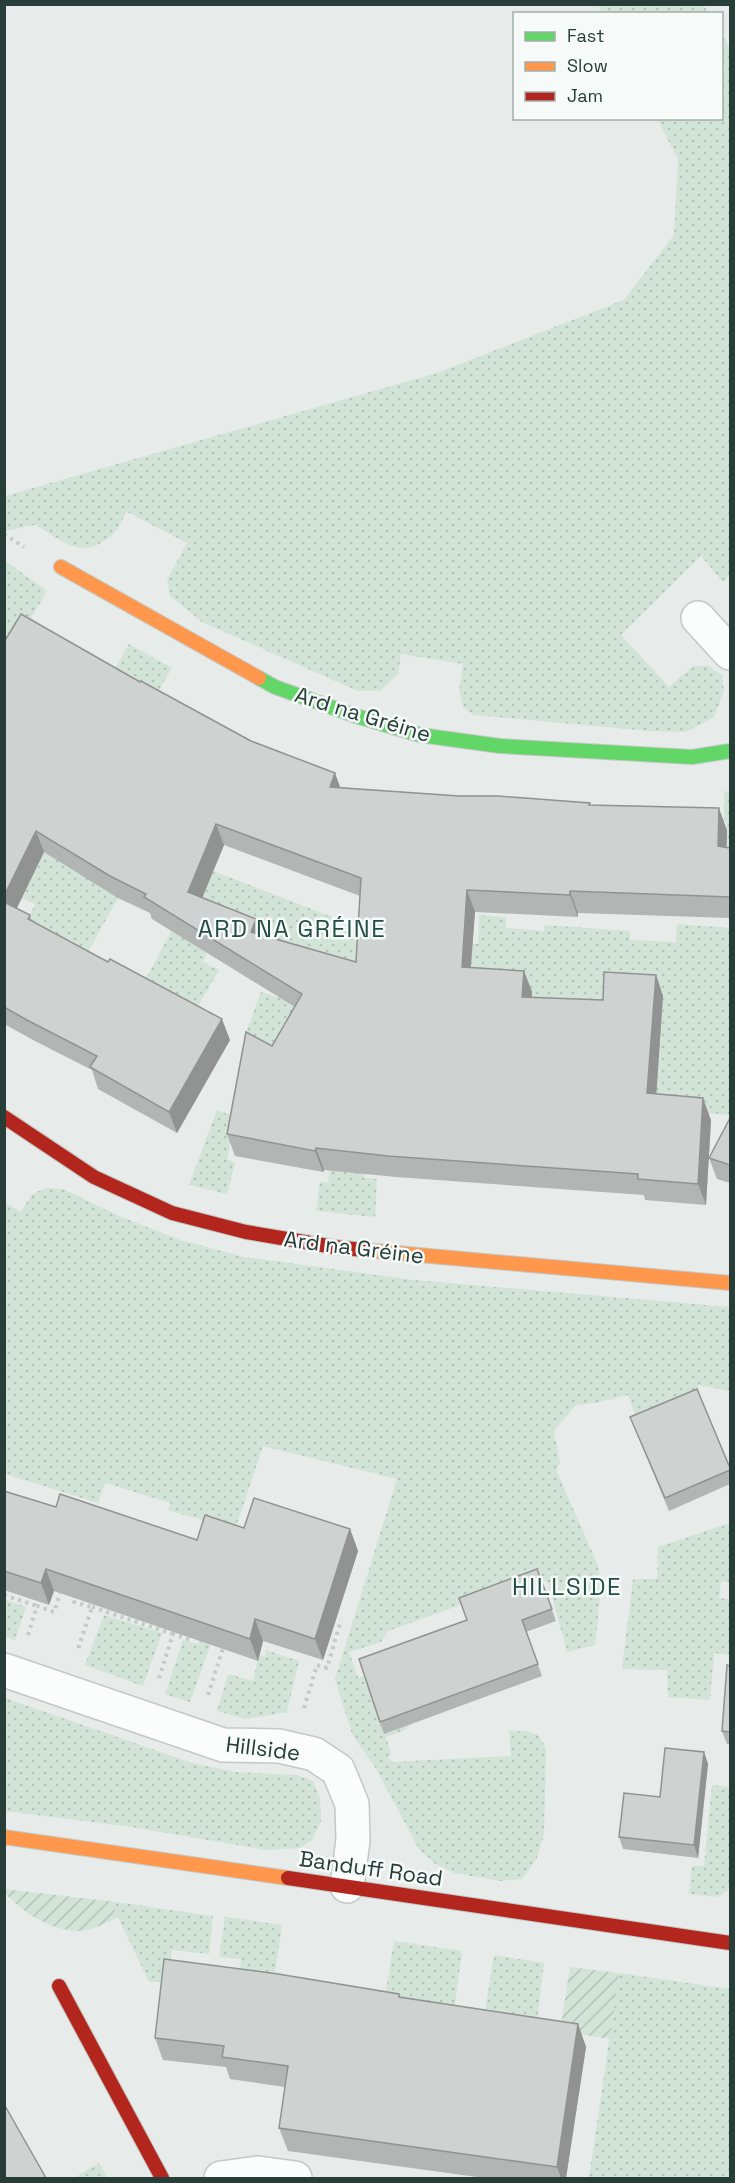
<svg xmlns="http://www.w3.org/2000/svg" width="735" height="2183" viewBox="0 0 735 2183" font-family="'Space Grotesk',sans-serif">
<defs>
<pattern id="grass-dots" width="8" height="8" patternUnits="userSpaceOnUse" patternTransform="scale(1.5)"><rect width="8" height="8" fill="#d2e3d7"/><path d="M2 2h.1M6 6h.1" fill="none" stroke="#b4c4b9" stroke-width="1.8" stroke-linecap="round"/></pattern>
<pattern id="garden-furrows" width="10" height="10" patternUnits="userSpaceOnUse" patternTransform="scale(1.5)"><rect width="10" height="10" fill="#d2e3d7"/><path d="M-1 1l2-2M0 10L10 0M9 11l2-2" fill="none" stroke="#b4c4b9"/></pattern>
</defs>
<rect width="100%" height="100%" fill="#e7ebe9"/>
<g fill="url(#grass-dots)">
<path d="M598,5H703L709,13H602Z"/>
<path d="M722,34L730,49V576L723,582L701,556L621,635L669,687L693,666H708L722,675L724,691L714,717L686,732L649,731L474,715L463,707L459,690L463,664L401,654L398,674L380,691H358L202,622L170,596L167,580L187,543L127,512C123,517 120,527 115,532C83,563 66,542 35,525L5,531V496L437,373L624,300L674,235L678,159L657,119L722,118Z"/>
<path d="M4,560L47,591L5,663H4Z"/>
<path d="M129,644L172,668L151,704L108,681Z"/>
<path d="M4,751L118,898L83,961L24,929L35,904L5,890Z"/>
<path d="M724,791L730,792V869L726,868L727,822L724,821Z"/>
<path d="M213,871L332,917L331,926L371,930L363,993L302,1052L243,1040L261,992L287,1000L196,911Z"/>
<path d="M479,915L506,917V928L544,931L545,925L630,931V940L676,942L677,924L730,928V1115L698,1112L635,1100L660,1045L661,1019L565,1014L381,932L448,944H478Z"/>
<path d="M172,930L209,948L203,962L219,970L189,1022L137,995Z"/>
<path d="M217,1110L236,1117L227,1159L235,1163L227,1194L189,1185Z"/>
<path d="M337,1124L369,1127L364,1178L377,1179L375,1217L316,1211L320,1182L328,1183Z"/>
<path d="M46,1188L63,1189L117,1215L180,1240L244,1257L414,1280L730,1307V1391L698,1385L701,1401L640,1427L628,1395L596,1403L576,1405L554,1431L560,1463L556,1470L598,1565L601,1588L595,1645L567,1652L548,1582L532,1579L388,1631L381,1642L349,1652L358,1678L374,1672L423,1707L405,1730L386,1737L391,1754L388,1756L392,1762L511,1756L509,1731H526L538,1735L546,1748L544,1834L536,1860L522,1879L500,1881L454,1873L434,1863L419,1849L376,1769L352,1734L335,1679L397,1479L263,1446L235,1530L168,1510L171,1503L105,1483L98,1503L5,1474L4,1202L21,1212L32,1194Z"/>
<path d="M730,1523V1582H721L719,1598L730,1599V1655L714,1653L710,1700L668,1697L667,1670L622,1669L633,1579H657L658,1547Z"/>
<path d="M5,1600L26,1607L15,1640L5,1637Z"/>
<path d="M104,1615L162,1633L143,1686L85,1665Z"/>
<path d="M203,1631L214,1635L190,1702L165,1694L183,1640L198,1644Z"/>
<path d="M266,1650L299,1661L287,1712L246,1719L217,1711L228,1674L253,1681L259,1655L265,1657Z"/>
<path d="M5,1698L192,1763L235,1772L297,1775L313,1781L320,1798L321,1821L312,1840L300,1848L267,1850L132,1827L5,1811Z"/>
<path d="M712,1785L729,1787L730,1788V1889L718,1897L689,1894L692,1866H704Z"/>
<path d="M116,1902L213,1916L209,1954L172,1950L167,1982H149L115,1911Z"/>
<path d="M225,1917L282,1925L274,1980L239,1976L241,1959L219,1957Z"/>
<path d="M394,1941L462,1951L453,2019L383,2008Z"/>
<path d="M494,1955L544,1963L536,2031L483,2023Z"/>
<path d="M619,1973L730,1989V2178H589Z"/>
<path d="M99,2163L108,2178H74Z"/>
</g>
<g fill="url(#garden-furrows)">
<path d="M5,1889L116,1902L115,1911L118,1917C106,1923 92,1931 78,1931C50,1930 23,1913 5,1893Z"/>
<path d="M570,1967L619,1973L610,2039L560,2031Z"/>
</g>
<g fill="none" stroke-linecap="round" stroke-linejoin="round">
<g stroke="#c4c8c6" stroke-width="36">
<g id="street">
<path d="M698,618L730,653"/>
<path d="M4,1670L223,1745L279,1746L314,1754L338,1770L352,1804L353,1840L347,1886"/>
<path d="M221,2178L258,2173L295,2178"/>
</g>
</g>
<g stroke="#c3c9c6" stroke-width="16">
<path id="fast" d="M259,678L275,687L356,716L420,735L500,746L692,757L730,751"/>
</g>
<g stroke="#c3c9c6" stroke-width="16">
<g id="slow">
<path d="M61,567L259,678"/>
<path d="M364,1250L730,1283"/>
<path d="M4,1837L288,1878"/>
</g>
</g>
<g stroke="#c3c9c6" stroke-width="16">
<g id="jam">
<path d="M4,1117L94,1177L172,1213L246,1232L334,1247L364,1250"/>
<path d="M288,1878L730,1943"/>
<path d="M59,1986L162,2178"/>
</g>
</g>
<g stroke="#c3cbc8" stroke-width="4" stroke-dasharray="3 4.5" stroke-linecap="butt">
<path d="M4,534L24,547"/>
<path d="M77,1594L74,1602L92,1607L78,1649"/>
<path d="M4,1595L37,1606"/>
<path d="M92,1607L173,1634"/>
<path d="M28,1635L37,1606L54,1612L62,1588"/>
<path d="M159,1678L173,1634L191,1640L192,1635"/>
<path d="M208,1695L224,1645"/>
<path d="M304,1708L317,1665L327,1668L341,1620"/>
</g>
<use href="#street" stroke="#fbfcfc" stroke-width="33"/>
<use href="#fast" stroke="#63d668" stroke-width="14"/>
<use href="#slow" stroke="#ff974d" stroke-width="14"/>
<use href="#jam" stroke="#b3261e" stroke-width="14"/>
</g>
<g fill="#b1b5b4" fill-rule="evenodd">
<path d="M4,642L140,682L340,788L459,796L590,803V805L727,830L726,848H730V918L578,913V917L475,912L471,967L524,971L532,992L531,997L603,1000L656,975L663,996L656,1094L711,1120L706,1205L645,1200L644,1195L396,1177L324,1170L323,1172L235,1156L227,1134L272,1046L295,1007L152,919L150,913L118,898L44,852L17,908L30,915L32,921L230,1040L177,1133L98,1089L92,1070L35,1041L4,1024ZM224,845L360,896L356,962L262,935L202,898Z"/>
<path d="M730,1118V1183L717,1179L709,1158Z"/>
<path d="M630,1417L730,1468V1484L669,1511Z"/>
<path d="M4,1491L56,1507L197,1540L244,1528L350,1529L358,1551L323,1660L263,1641L258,1661L54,1591L49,1605L4,1590Z"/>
<path d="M537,1569L556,1621L526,1632L542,1676L384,1734L359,1659L467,1620Z"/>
<path d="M730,1666V1744H727L722,1731Z"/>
<path d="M704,1752L708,1764L698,1858L623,1849L619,1837Z"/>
<path d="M400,1997L578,2024L586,2047L566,2178H484L288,2151L279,2128L285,2087L230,2079L226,2067L163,2060L155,2038Z"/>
</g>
<g fill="#909392">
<path d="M335,773L343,795L330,787Z"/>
<path d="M719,808L727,830L726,868L718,846Z"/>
<path d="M216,824L224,845L196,913L188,892Z"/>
<path d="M36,831L44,852L10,922L4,907V896Z"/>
<path d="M467,890L475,912L469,988L462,967Z"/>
<path d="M570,891L578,913V917L570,895Z"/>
<path d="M256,919L264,941L251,932Z"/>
<path d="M524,971L532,992L530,1018L522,997Z"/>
<path d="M656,975L663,996L655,1114L647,1093Z"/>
<path d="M222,1019L230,1040L177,1133L169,1112Z"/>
<path d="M703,1098L711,1120L706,1205L698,1184Z"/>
<path d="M316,1148L324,1170L323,1172L315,1151Z"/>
<path d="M350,1529L358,1551L323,1660L315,1639Z"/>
<path d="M46,1569L54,1591L49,1605L41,1583Z"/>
<path d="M255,1619L263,1641L258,1661L250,1639Z"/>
<path d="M704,1752L708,1764L698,1858L694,1845Z"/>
<path d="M578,2024L586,2047L566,2178H561L557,2167Z"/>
</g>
<g fill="#ced2d1" stroke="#909392" stroke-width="1.5" fill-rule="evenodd">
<path d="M21,614L140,682L141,681L251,741L335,773L330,787L459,796H498L590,803L589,805L719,808L718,846L730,848V897L570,891V895L467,890L462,967L524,971L522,997L603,1000L604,972L656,975L647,1093L703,1098L698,1184L638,1179V1174L388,1156L316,1148L315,1151L227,1134L246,1032L272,1046L302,994L144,897L146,894L110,876L36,831L4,896V642ZM216,824L361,878L356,962L251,932L256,919L188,892Z"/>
<path d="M4,902L30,915L28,919L108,962L110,959L222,1019L169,1112L90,1067L97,1056L27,1020L4,1007Z"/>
<path d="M730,1118V1165L709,1158Z"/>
<path d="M697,1389L730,1468V1470L665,1498L630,1417Z"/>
<path d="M4,1491L56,1507L60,1494L197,1540L205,1515L244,1528L254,1498L350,1529L315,1639L255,1619L250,1639L46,1569L41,1583L4,1571Z"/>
<path d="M537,1569L552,1609L522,1620L538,1664L380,1722L359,1659L467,1620L459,1598Z"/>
<path d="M727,1665L730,1666V1732L722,1731Z"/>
<path d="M665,1748L704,1752L694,1845L619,1837L624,1793L660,1797Z"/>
<path d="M164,1959L278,1974L399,1994V1997L578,2024L557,2167L279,2128L288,2066L222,2057L224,2046L155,2038Z"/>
<path d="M4,2104L46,2178H4Z"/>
</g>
<g text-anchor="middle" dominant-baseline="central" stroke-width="5" stroke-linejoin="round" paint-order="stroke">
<g font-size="22" fill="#263d38" stroke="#f6faf8">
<text transform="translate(363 714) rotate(17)">Ard na Gréine</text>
<text transform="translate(354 1247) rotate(7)">Ard na Gréine</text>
<text transform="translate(263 1748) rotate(7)">Hillside</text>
<text transform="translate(371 1868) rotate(8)">Banduff Road</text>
</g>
<g font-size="24" letter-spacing="1.5" fill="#234e46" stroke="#f6faf8">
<text x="292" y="928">ARD NA GRÉINE</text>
<text x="567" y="1586">HILLSIDE</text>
</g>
</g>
<rect width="735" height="2183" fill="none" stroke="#263d38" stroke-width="12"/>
<rect x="513" y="12" width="210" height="108" fill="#f6faf8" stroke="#a3aeab" stroke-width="1.5"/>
<rect x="525" y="32" width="30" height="9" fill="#63d668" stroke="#a3aeab" stroke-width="1.5"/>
<text x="567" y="42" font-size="18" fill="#263d38">Fast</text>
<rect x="525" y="62" width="30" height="9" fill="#ff974d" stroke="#a3aeab" stroke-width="1.5"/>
<text x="567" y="72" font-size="18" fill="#263d38">Slow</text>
<rect x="525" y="92" width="30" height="9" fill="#b3261e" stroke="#a3aeab" stroke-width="1.5"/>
<text x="567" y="102" font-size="18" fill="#263d38">Jam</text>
</svg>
